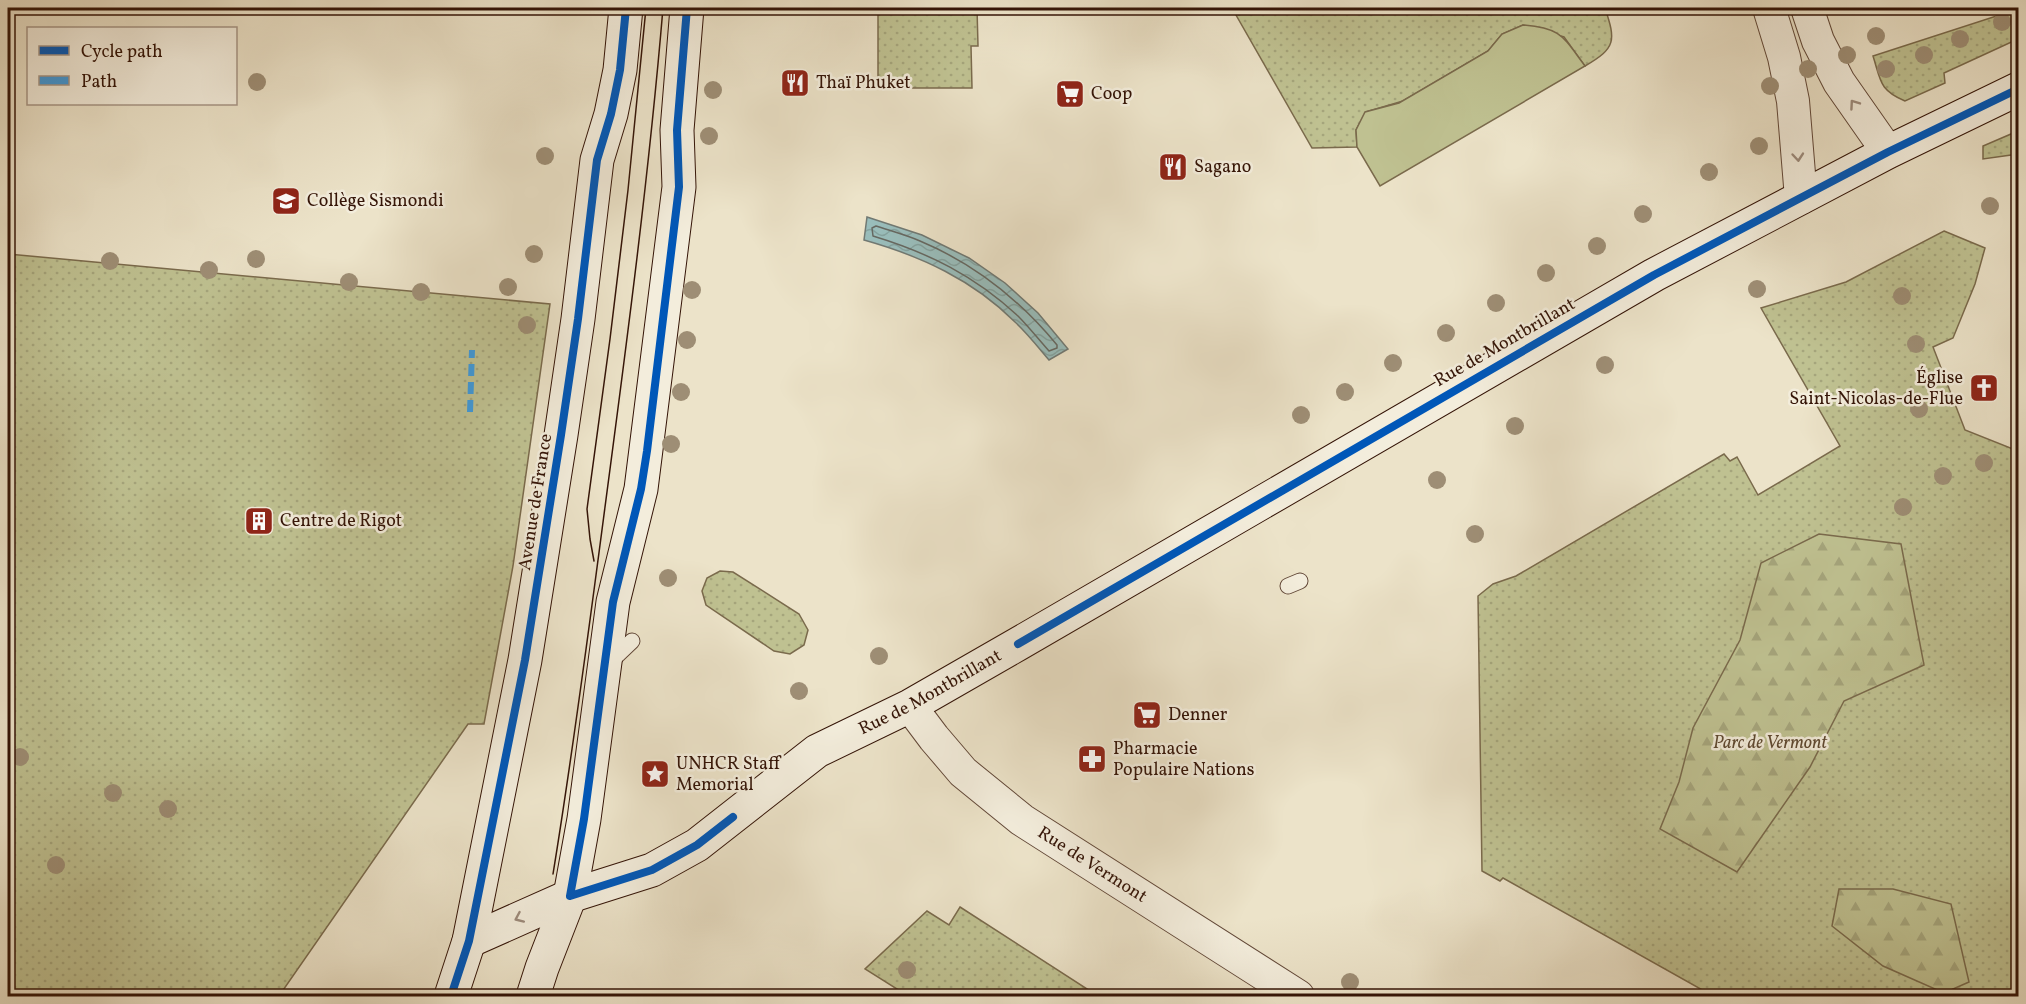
<svg xmlns="http://www.w3.org/2000/svg" width="2026" height="1004" viewBox="0 0 2026 1004" font-family="Vollkorn,serif">
<defs>
<pattern id="grass-dots" width="8" height="8" patternUnits="userSpaceOnUse" patternTransform="scale(1.5)"><rect width="8" height="8" fill="#bfc191"/><path d="M2 2h.1M6 6h.1" fill="none" stroke="#a5a57c" stroke-width="1.8" stroke-linecap="round"/></pattern>
<pattern id="forest-firs" width="22" height="20" patternUnits="userSpaceOnUse" patternTransform="scale(1.5)"><rect width="22" height="20" fill="#bfc191"/><path d="M5 1l3.5 6h-7zM16 11l3.5 6h-7z" fill="#a5a57c"/></pattern>
<pattern id="water-waves" width="16" height="10" patternUnits="userSpaceOnUse" patternTransform="scale(1.5)"><rect width="16" height="10" fill="#99bdbb"/><path d="M0 5q4-4 8 0t8 0" fill="none" stroke="#84a29f"/></pattern>
</defs>
<rect width="100%" height="100%" fill="#ece3c9"/>
<filter id="stains"><feTurbulence type="fractalNoise" baseFrequency=".00333" numOctaves="4"/><feColorMatrix values="0 0 0 0 .2 0 0 0 0 .09 0 0 0 0 .02 0 0 0 .5 -.17"/></filter>
<radialGradient id="worn" r=".72"><stop offset=".6" stop-color="#630" stop-opacity="0"/><stop offset="1" stop-color="#630" stop-opacity=".3"/></radialGradient>
<g fill="url(#grass-dots)" stroke="#7a6a4c" stroke-width="1.5">
<path d="M878,8H977L978,46H971L972,88H878Z"/>
<path d="M1066,8H1178L1066,10Z"/>
<path d="M1232,8H1605C1616,41 1616,48 1585,66L1564,37L1523,25L1502,34L1488,51L1403,101L1366,112L1356,130L1357,147L1312,148Z"/>
<path d="M2018,9V39L1944,73L1945,83L1905,101C1879,90 1881,81 1873,56Z"/>
<path d="M2018,131V154L1983,159V146Z"/>
<path d="M1944,231L1985,248L1975,284L1953,338L1933,347L1965,430L2018,451V996H1713L1503,878L1500,881L1482,871L1478,596L1493,584L1516,576L1724,454L1730,461L1737,457L1758,495L1840,446L1761,308L1846,282Z"/>
<path d="M8,254L550,304L513,566L484,724H468L279,996H8Z"/>
<path d="M720,571L733,572L799,614L808,630L804,645L790,654L774,651L706,605L702,591L707,578Z"/>
<path d="M960,907L1098,996H908L865,969L927,911L949,925Z"/>
</g>
<g fill="url(#forest-firs)" stroke="#7a6a4c" stroke-width="1.5">
<path d="M1819,534L1901,544L1924,665L1844,701L1810,767L1737,872L1660,829L1679,782L1693,728L1740,640L1761,563Z"/>
<path d="M1839,889H1893L1951,904L1969,982L1944,993L1883,966L1832,926Z"/>
</g>
<path fill="#bfc191" stroke="#7a6a4c" stroke-width="1.5" d="M1523,25C1562,28 1563,37 1585,66L1380,186L1357,147L1356,130L1365,112L1399,103L1488,51L1502,34Z"/>
<path fill="url(#water-waves)" stroke="#717973" stroke-width="1.5" d="M867,217L922,235L969,258L1005,283L1038,313L1068,349L1049,360C1038,347 1027,333 1015,322C973,280 921,256 864,240Z"/>
<g fill="none" stroke-linecap="round" stroke-linejoin="round">
<path stroke="#666861" stroke-width="1.5" d="M876,226C891,231 906,235 920,241C975,264 1019,299 1057,345V348L1049,351C1039,340 1029,327 1018,316C975,276 929,253 873,236L872,228Z"/>
<g stroke="#624838" stroke-width="17">
<g id="lane">
<path d="M1288,586L1300,581"/>
<path d="M610,662L632,641"/>
</g>
</g>
<g stroke="#624838" stroke-width="34">
<g id="street">
<path d="M1769,8L1784,57L1793,101L1801,198"/>
<path d="M1807,8L1818,41L1839,82L1888,152"/>
<path id="s1" d="M910,706L934,738L963,772L1022,820L1298,996"/>
</g>
</g>
<g stroke="#341407" stroke-width="35">
<g id="secondary">
<path id="s2" d="M469,941L570,896L652,870L697,845L817,751L910,706L1018,644L1654,275L1888,152L2018,89"/>
<path d="M451,996L469,941L525,660L561,435L578,319L597,160L611,114L620,70L626,8"/>
<path d="M533,996L542,968L570,896L584,819L613,602L641,489L679,187L677,130L687,8"/>
</g>
</g>
<use href="#lane" stroke="#f3eddc" stroke-width="15"/>
<use href="#street" stroke="#f3eddc" stroke-width="32"/>
<use href="#secondary" stroke="#f3eddc" stroke-width="33"/>
<g stroke="#341407" stroke-width="1.5">
<path d="M594,561L590,539L587,509L610,339L628,190L646,8"/>
<path d="M553,874C573,752 589,629 605,507C627,341 649,174 663,8"/>
</g>
<path stroke="#3e9add" stroke-width="6" stroke-dasharray="12 6" stroke-linecap="butt" d="M470,412L472,350"/>
<g stroke="#f3eddc" stroke-width="11">
<g id="cycleway">
<path d="M687,8L677,130L679,187L647,451L641,489L613,602L584,819L570,896L652,870L697,845L733,817"/>
<path d="M1018,644L1654,275L1888,152L2018,89"/>
<path d="M451,996L469,941L525,660L561,435L578,319L597,160L611,114L620,70L626,8"/>
</g>
</g>
<use href="#cycleway" stroke="#0057b8" stroke-width="8"/>
</g>
<g fill="#9e8e75">
<circle cx="2002" cy="22" r="9"/>
<circle cx="1876" cy="36" r="9"/>
<circle cx="1960" cy="39" r="9"/>
<circle cx="1847" cy="55" r="9"/>
<circle cx="1924" cy="55" r="9"/>
<circle cx="1808" cy="69" r="9"/>
<circle cx="1886" cy="69" r="9"/>
<circle cx="257" cy="82" r="9"/>
<circle cx="1770" cy="86" r="9"/>
<circle cx="713" cy="90" r="9"/>
<circle cx="709" cy="136" r="9"/>
<circle cx="1759" cy="146" r="9"/>
<circle cx="545" cy="156" r="9"/>
<circle cx="1709" cy="172" r="9"/>
<circle cx="1990" cy="206" r="9"/>
<circle cx="1643" cy="214" r="9"/>
<circle cx="1597" cy="246" r="9"/>
<circle cx="534" cy="254" r="9"/>
<circle cx="256" cy="259" r="9"/>
<circle cx="110" cy="261" r="9"/>
<circle cx="209" cy="270" r="9"/>
<circle cx="1546" cy="273" r="9"/>
<circle cx="349" cy="282" r="9"/>
<circle cx="508" cy="287" r="9"/>
<circle cx="1757" cy="289" r="9"/>
<circle cx="692" cy="290" r="9"/>
<circle cx="421" cy="292" r="9"/>
<circle cx="1902" cy="296" r="9"/>
<circle cx="1496" cy="303" r="9"/>
<circle cx="527" cy="325" r="9"/>
<circle cx="1446" cy="333" r="9"/>
<circle cx="687" cy="340" r="9"/>
<circle cx="1916" cy="344" r="9"/>
<circle cx="1393" cy="363" r="9"/>
<circle cx="1605" cy="365" r="9"/>
<circle cx="681" cy="392" r="9"/>
<circle cx="1345" cy="392" r="9"/>
<circle cx="1919" cy="409" r="9"/>
<circle cx="1301" cy="415" r="9"/>
<circle cx="1515" cy="426" r="9"/>
<circle cx="671" cy="444" r="9"/>
<circle cx="1984" cy="463" r="9"/>
<circle cx="1943" cy="476" r="9"/>
<circle cx="1437" cy="480" r="9"/>
<circle cx="1903" cy="507" r="9"/>
<circle cx="1475" cy="534" r="9"/>
<circle cx="668" cy="578" r="9"/>
<circle cx="879" cy="656" r="9"/>
<circle cx="799" cy="691" r="9"/>
<circle cx="20" cy="757" r="9"/>
<circle cx="113" cy="793" r="9"/>
<circle cx="168" cy="809" r="9"/>
<circle cx="56" cy="865" r="9"/>
<circle cx="907" cy="970" r="9"/>
<circle cx="1350" cy="982" r="9"/>
</g>
<defs><path id="oneway-chevron" d="M-2-3.5L2.5 0L-2 3.5" fill="none" stroke-width="1.6" stroke-linecap="round" stroke-linejoin="round" transform="scale(1.5)"/></defs>
<g stroke="#9d8b7c">
<use href="#oneway-chevron" transform="translate(1854 104) rotate(-125)"/>
<use href="#oneway-chevron" transform="translate(1798 157) rotate(85)"/>
<use href="#oneway-chevron" transform="translate(519 918) rotate(156)"/>
</g>
<defs>
<g id="restaurant-square" transform="scale(1.5)"><rect x="-9" y="-9" width="18" height="18" rx="4" fill="#8f2418" stroke="#f3eddc"/><path d="M-5-6h1v4h1v-4h1v4h1v-4h1v5L-1.5 .5V6h-2V.5L-5-1ZM5-6V6H3V1.5H1.5Q1.5-4 5-6Z" fill="#fff"/></g>
<g id="supermarket-square" transform="scale(1.5)"><rect x="-9" y="-9" width="18" height="18" rx="4" fill="#8f2418" stroke="#f3eddc"/><path d="M-6-5.5h2.5l.6 2H6L4.5 2H-2.5L-4.4-4H-6ZM-1.5 3.2a1.3 1.3 0 1 0 .1 0ZM3 3.2a1.3 1.3 0 1 0 .1 0Z" fill="#fff"/></g>
<g id="school-square" transform="scale(1.5)"><rect x="-9" y="-9" width="18" height="18" rx="4" fill="#8f2418" stroke="#f3eddc"/><path d="M0-5L7-2L0 1L-7-2ZM-4 1L0 2.5L4 1V4Q0 6-4 4Z" fill="#fff"/></g>
<g id="church-square" transform="scale(1.5)"><rect x="-9" y="-9" width="18" height="18" rx="4" fill="#8f2418" stroke="#f3eddc"/><path d="M-1.2-6h2.4v3.5h3.3v2.4h-3.3V6h-2.4V-.1h-3.3v-2.4h3.3Z" fill="#fff"/></g>
<g id="building-square" transform="scale(1.5)"><rect x="-9" y="-9" width="18" height="18" rx="4" fill="#8f2418" stroke="#f3eddc"/><path d="M-4-6H4V6H1V3H-1V6H-4ZM-2.5-4.3h1.7v1.8h-1.7ZM.8-4.3h1.7v1.8H.8ZM-2.5-1h1.7V.8h-1.7ZM.8-1h1.7V.8H.8Z" fill="#fff"/></g>
<g id="pharmacy-square" transform="scale(1.5)"><rect x="-9" y="-9" width="18" height="18" rx="4" fill="#8f2418" stroke="#f3eddc"/><path d="M-2-6h4v4h4v4h-4v4h-4v-4h-4v-4h4Z" fill="#fff"/></g>
<g id="sight-square" transform="scale(1.5)"><rect x="-9" y="-9" width="18" height="18" rx="4" fill="#8f2418" stroke="#f3eddc"/><path d="M0-6L1.8-2.2L6-1.7L2.9 1.2L3.7 5.4L0 3.3L-3.7 5.4L-2.9 1.2L-6-1.7L-1.8-2.2Z" fill="#fff"/></g>
</defs>
<g fill-rule="evenodd">
<use href="#restaurant-square" x="795" y="83"/>
<use href="#supermarket-square" x="1070" y="94"/>
<use href="#restaurant-square" x="1173" y="167"/>
<use href="#school-square" x="286" y="201"/>
<use href="#church-square" x="1984" y="388"/>
<use href="#building-square" x="259" y="521"/>
<use href="#supermarket-square" x="1147" y="715"/>
<use href="#pharmacy-square" x="1092" y="759"/>
<use href="#sight-square" x="655" y="774"/>
</g>
<g text-anchor="middle" dominant-baseline="central" stroke-width="5" stroke-linejoin="round" paint-order="stroke">
<g font-size="18" fill="#341407" stroke="#f3eddc" text-anchor="start">
<text x="816" y="83">Thaï Phuket</text>
<text x="1091" y="94">Coop</text>
<text x="1194" y="167">Sagano</text>
<text x="307" y="201">Collège Sismondi</text>
<text x="1963" y="378" text-anchor="end">Église<tspan x="1963" dy="21">Saint-Nicolas-de-Flue</tspan></text>
<text x="280" y="521">Centre de Rigot</text>
<text x="1168" y="715">Denner</text>
<text x="1113" y="749">Pharmacie<tspan x="1113" dy="21">Populaire Nations</tspan></text>
<text x="676" y="764">UNHCR Staff<tspan x="676" dy="21">Memorial</tspan></text>
</g>
<g font-size="18" fill="#341407" stroke="#f3eddc">
<text transform="translate(1505 343) rotate(-30)">Rue de Montbrillant</text>
<text transform="translate(536 502) rotate(-81)">Avenue de France</text>
<text stroke="none"><textPath href="#s2" startOffset="528">Rue de Montbrillant</textPath></text>
<text stroke="none"><textPath href="#s1" startOffset="244">Rue de Vermont</textPath></text>
</g>
<g font-size="18" font-style="italic" fill="#5e4830" stroke="#f3eddc">
<text x="1770" y="743">Parc de Vermont</text>
</g>
</g>
<rect width="2026" height="1004" fill="none" stroke="#ece3c9" stroke-width="30"/>
<rect x="9" y="9" width="2008" height="986" fill="none" stroke="#341407" stroke-width="3"/>
<rect x="15" y="15" width="1996" height="974" fill="none" stroke="#341407" stroke-width="1.5"/>
<rect x="27" y="27" width="210" height="78" fill="#f3eddc" stroke="#a79687" stroke-width="1.5"/>
<rect x="39" y="46" width="30" height="9" fill="#0057b8" stroke="#a79687" stroke-width="1.5"/>
<text x="81" y="57" font-size="18" fill="#341407">Cycle path</text>
<rect x="39" y="76" width="30" height="9" fill="#3e9add" stroke="#a79687" stroke-width="1.5"/>
<text x="81" y="87" font-size="18" fill="#341407">Path</text>
<rect width="100%" height="100%" filter="url(#stains)"/>
<rect width="100%" height="100%" fill="url(#worn)"/>
</svg>
